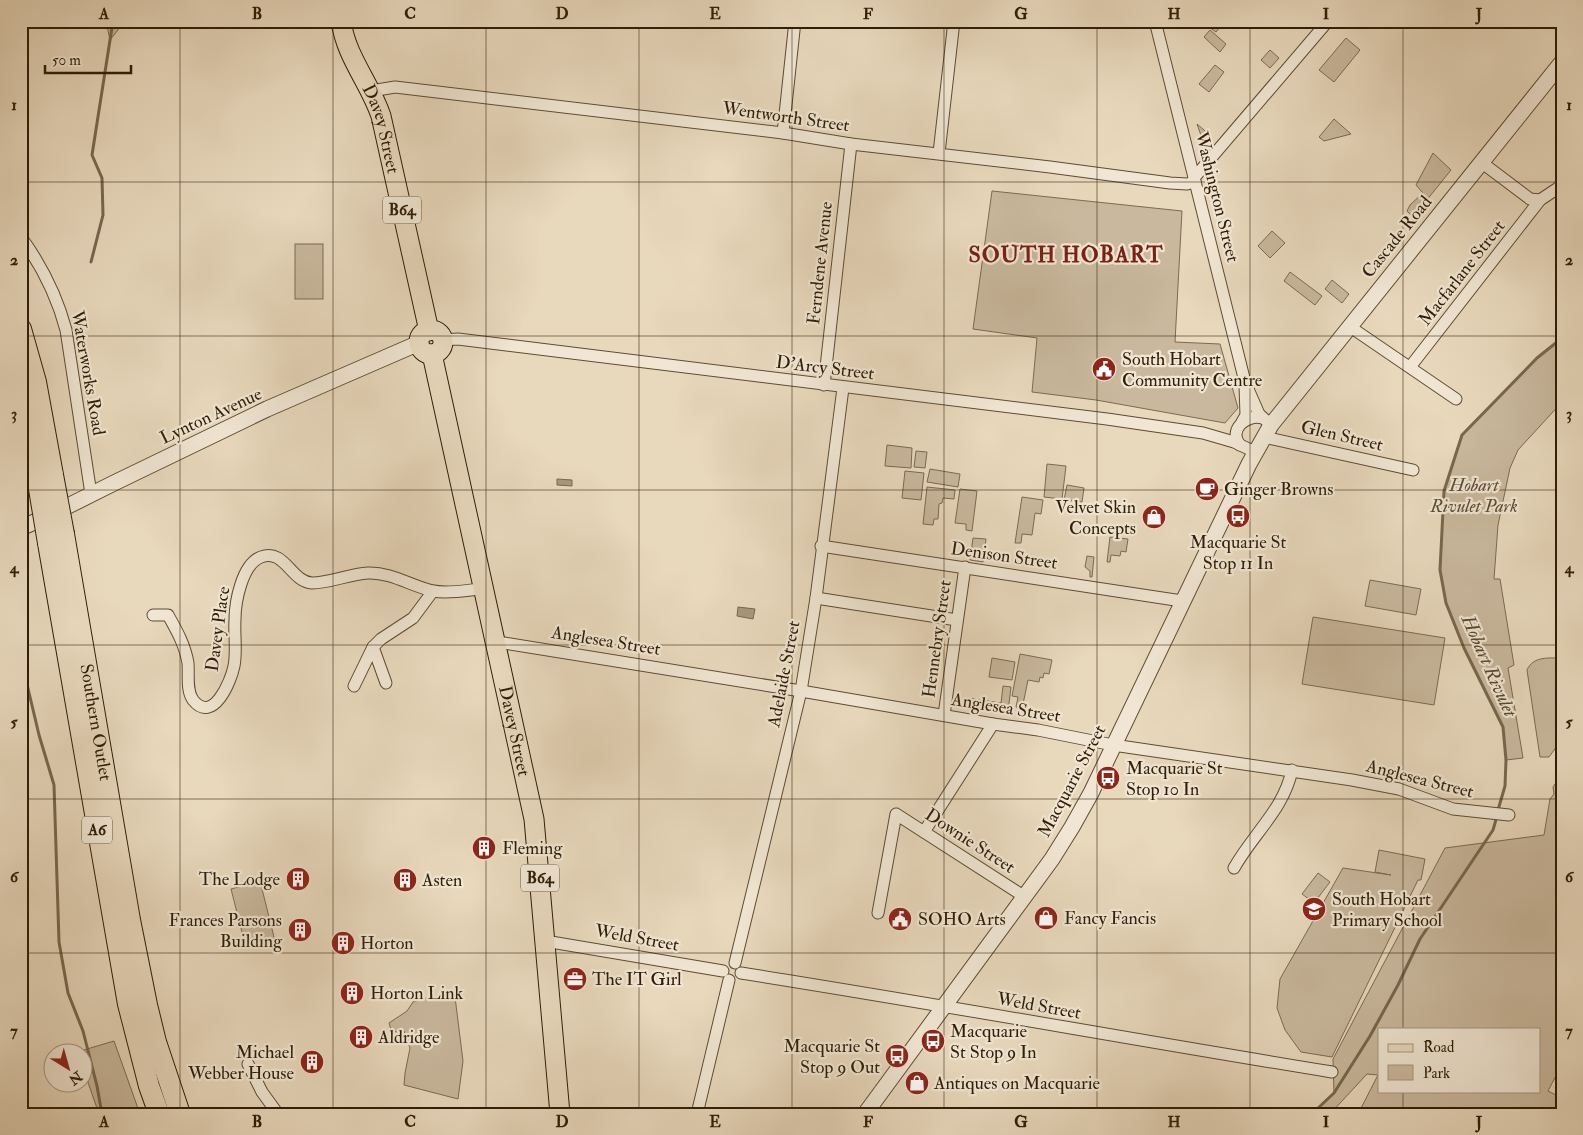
<svg xmlns="http://www.w3.org/2000/svg" width="1583" height="1135" viewBox="0 0 1583 1135" font-family="'IM FELL Double Pica',serif">
<rect width="100%" height="100%" fill="#e8d8bc"/>
<filter id="stains"><feTurbulence type="fractalNoise" baseFrequency=".004" numOctaves="4"/><feColorMatrix values="0 0 0 0 .2 0 0 0 0 .09 0 0 0 0 .02 0 0 0 .5 -.17"/></filter>
<radialGradient id="worn" r=".72"><stop offset=".6" stop-color="#630" stop-opacity="0"/><stop offset="1" stop-color="#630" stop-opacity=".3"/></radialGradient>
<g fill="#c9b89d" stroke="#7c6a52" fill-rule="evenodd">
<path d="M106,21H125L110,40Z"/>
<path d="M1208,21H1225L1216,32L1209,27Z"/>
<path d="M1210,30L1226,44L1220,52L1204,37Z"/>
<path d="M1346,38L1360,50L1334,82L1319,70Z"/>
<path d="M1270,50L1279,58L1270,68L1261,60Z"/>
<path d="M1215,65L1224,72L1209,92L1199,84Z"/>
<path d="M1334,119L1351,134L1324,141L1319,137Z"/>
<path d="M1197,124L1211,136L1204,144Z"/>
<path d="M1433,153L1451,170L1413,217L1407,211L1410,205L1423,193L1416,185Z"/>
<path d="M992,191L1182,211L1175,342L1220,344L1238,408L1225,423L1096,400L1032,392L1037,338L973,329Z"/>
<path d="M1272,231L1285,243L1270,258L1258,246Z"/>
<rect x="295" y="244" width="28" height="55"/>
<path d="M1290,272L1322,296L1315,305L1284,281Z"/>
<path d="M1332,280L1349,294L1342,303L1325,289Z"/>
<path d="M1562,338V402L1518,450L1510,468L1498,525L1494,579H1500L1514,665L1508,668L1523,758L1506,760L1503,727L1464,648L1446,603L1440,570L1444,491L1462,435L1537,358Z"/>
<path d="M887,445L912,448L911,468L885,466Z"/>
<path d="M916,451L927,452L925,468L914,467Z"/>
<path d="M1047,464L1066,466L1062,499L1044,497Z"/>
<path d="M930,469L960,474L958,487L927,482Z"/>
<path d="M905,471L924,473L921,500L902,498Z"/>
<path d="M1067,485L1084,488L1082,502L1064,500Z"/>
<path d="M927,487L955,490L954,499L943,498L942,503L939,504L938,519H934L933,525L923,524Z"/>
<path d="M960,489L977,491L972,531L966,530V524L955,523Z"/>
<path d="M1022,497L1043,500L1041,514L1035,513L1032,535L1022,534L1021,543H1015Z"/>
<path d="M1110,537L1128,539L1126,552L1121,551L1120,556L1111,555L1110,562H1107Z"/>
<path d="M973,538L986,539L983,562L970,560Z"/>
<path d="M1087,556L1094,557L1092,577H1090V571L1085,567Z"/>
<path d="M1370,580L1421,589L1416,615L1365,606Z"/>
<path d="M1313,617L1445,638L1434,705L1302,684Z"/>
<path d="M1020,654L1052,660L1049,674L1044,673L1043,678L1040,677L1039,682L1028,680L1022,709L1016,707L1018,697L1012,696Z"/>
<path d="M992,658L1015,662L1012,680L989,677Z"/>
<path d="M1562,658V739L1549,757H1540L1527,670C1533,656 1549,658 1562,658Z"/>
<path d="M1003,686L1011,687L1008,712L966,706L967,698L1001,703Z"/>
<path d="M1562,774V1064L1548,1091L1562,1098V1114H1358L1378,1075L1367,1074L1330,1114H1308L1316,1110L1334,1093L1333,1059L1445,848L1544,835L1550,799L1554,794L1553,787ZM1379,1029H1539V1091H1379Z"/>
<path d="M1379,850L1425,859L1421,880H1418L1332,1057L1301,1052L1285,1030L1277,1008L1280,979L1343,868L1391,875L1375,872Z"/>
<path d="M1318,873L1330,882L1314,903L1302,894Z"/>
<path d="M260,881L275,941L246,948L231,889Z"/>
<path d="M430,997H455L463,1061L458,1099L404,1085L405,1073L410,1048L404,1031L394,1032L391,1030L389,1023L407,1011L413,1002Z"/>
<path d="M114,1041L140,1114H99L83,1068L82,1052H77Z"/>
</g>
<g fill="#a9987e" stroke="#78674e">
<path d="M557,479L572,480V486L557,485Z"/>
<path d="M738,607L755,609L753,619L737,616Z"/>
</g>
<g fill="none" stroke-linecap="round" stroke-linejoin="round">
<g stroke="#78674e" stroke-width="3">
<path d="M91,262L103,215L102,178L92,155L113,21"/>
<path d="M27,606L26,680L39,735L54,785L59,942L68,993L83,1031L97,1086L102,1114"/>
<path d="M1498,810L1505,786L1506,760L1503,727L1464,648L1446,603L1440,570L1444,491L1462,435L1537,358L1562,338"/>
<path d="M1308,1114L1316,1110L1334,1093L1370,1036L1398,985L1420,939L1493,830L1497,816"/>
</g>
<g stroke="#5d4c34" stroke-width="13">
<g id="minor">
<path d="M1155,21L1245,382L1259,414L1271,425"/>
<path d="M371,91L395,87L783,133L851,144L1050,167L1170,183L1187,184L1195,182"/>
<path d="M783,133L795,21"/>
<path d="M939,153L954,21"/>
<path d="M1481,162L1530,199L1540,200"/>
<path d="M1194,178L1328,21"/>
<path d="M21,237C42,266 57,296 66,330L91,494"/>
<path d="M1349,326L1456,399"/>
<path d="M442,340L458,339L1107,419L1203,433L1234,442L1255,452"/>
<path d="M1410,367L1540,200L1558,188L1562,183"/>
<path d="M824,385L851,144"/>
<path d="M1242,422L1246,415L1245,386"/>
<path d="M1264,437L1413,470"/>
<path d="M1240,445C1228,430 1246,414 1262,418"/>
<path d="M821,546L1182,601"/>
<path d="M816,598L957,620"/>
<path d="M153,615H168C177,631 185,645 188,663C189,675 186,690 193,700C213,725 231,681 234,666C237,650 234,636 235,620C235,602 242,564 261,557C285,548 291,582 312,583C330,583 349,574 368,573C391,572 411,586 433,591C449,594 467,590 482,589"/>
<path d="M495,645L504,643L801,691L993,724L1038,730L1113,745L1352,780L1399,789L1453,809L1509,815"/>
<path d="M373,647L386,683"/>
<path d="M354,686L373,647L381,639L413,618L433,591"/>
<path d="M944,715L965,567"/>
<path d="M924,832L993,724"/>
<path d="M1234,868C1253,834 1284,809 1292,770"/>
<path d="M878,913L896,814L1025,897"/>
<path d="M545,941L723,971"/>
<path d="M735,963L801,691L816,598L843,388"/>
<path d="M741,973C938,1004 1135,1040 1332,1072"/>
<path d="M248,1064L262,1092L278,1114"/>
<path d="M697,1114L729,980"/>
</g>
</g>
<g stroke="#5d4c34" stroke-width="17">
<g id="tertiary">
<path d="M21,528L52,514L114,483L267,409L419,343"/>
<path d="M865,1114L1052,859L1072,827L1091,793L1249,464L1271,425L1562,62"/>
</g>
</g>
<g stroke="#2f1d07" stroke-width="21">
<g id="primary">
<path id="s1" d="M341,21C346,57 370,83 381,116L429,331"/>
<circle cx="431" cy="342" r="12"/>
<path id="s2" d="M432,354L534,819L560,1114"/>
</g>
</g>
<g stroke="#2f1d07" stroke-width="22">
<g id="trunk">
<path d="M21,329L36,382L53,475"/>
<path d="M21,400L38,483"/>
<path id="s3" d="M64,534L130,920L147,1005L156,1042L180,1114"/>
<path d="M48,543L128,1004L149,1086L159,1114"/>
</g>
</g>
<use href="#minor" stroke="#f0e6d3" stroke-width="11"/>
<use href="#tertiary" stroke="#f0e6d3" stroke-width="15"/>
<use href="#primary" stroke="#e8d8bc" stroke-width="19"/>
<use href="#trunk" stroke="#e8d8bc" stroke-width="20"/>
<g stroke="#2f1d07" stroke-width="22" stroke-linecap="butt">
<g id="trunk-bridge">
<path d="M53,475L64,534"/>
<path d="M38,483L48,543"/>
</g>
</g>
<use href="#trunk-bridge" stroke="#e8d8bc" stroke-width="20"/>
</g>
<path fill="none" stroke="#2f1d07" stroke-width="1" stroke-opacity="0.55" d="M180,21V1114M333,21V1114M486,21V1114M639,21V1114M792,21V1114M944,21V1114M1097,21V1114M1250,21V1114M1403,21V1029M21,182H1562M21,336H1562M21,490H1562M21,645H1562M21,799H1562M21,953H1562M1403,1091V1114"/>
<defs>
<g id="civic-disc" transform="scale(1.25)"><circle r="9.5" fill="#8f2418" stroke="#f0e6d3"/><path d="M-.6-6.5H3V-4.5H.6V-3L4-1V1h2V6H-6V1h2V-1L-.6-3ZM-1.2 2.5V6h2.4V2.5Z" fill="#fff"/></g>
<g id="cafe-disc" transform="scale(1.25)"><circle r="9.5" fill="#8f2418" stroke="#f0e6d3"/><path d="M-5.5-4.5H6V0H3Q3 3.5 0 3.5H-2.5Q-5.5 3.5-5.5 0ZM3-3.2v2h1.7v-2ZM-6 4.5H4V6H-6Z" fill="#fff"/></g>
<g id="bus-disc" transform="scale(1.25)"><circle r="9.5" fill="#8f2418" stroke="#f0e6d3"/><path d="M-5-6H5V4H4V6H2V4H-2V6H-4V4H-5ZM-3.5-4V0h7V-4ZM-3.5 1.2v1.5H-2V1.2ZM2 1.2v1.5H3.5V1.2Z" fill="#fff"/></g>
<g id="shop-disc" transform="scale(1.25)"><circle r="9.5" fill="#8f2418" stroke="#f0e6d3"/><path d="M-5-2.5h2.3a2.7 3.5 0 0 1 5.4 0H5L5.5 6h-11ZM-1.5-2.5h3a1.5 2.3 0 0 0-3 0Z" fill="#fff"/></g>
<g id="building-disc" transform="scale(1.25)"><circle r="9.5" fill="#8f2418" stroke="#f0e6d3"/><path d="M-4-6H4V6H1V3H-1V6H-4ZM-2.5-4.3h1.7v1.8h-1.7ZM.8-4.3h1.7v1.8H.8ZM-2.5-1h1.7V.8h-1.7ZM.8-1h1.7V.8H.8Z" fill="#fff"/></g>
<g id="school-disc" transform="scale(1.25)"><circle r="9.5" fill="#8f2418" stroke="#f0e6d3"/><path d="M0-5L7-2L0 1L-7-2ZM-4 1L0 2.5L4 1V4Q0 6-4 4Z" fill="#fff"/></g>
<g id="office-disc" transform="scale(1.25)"><circle r="9.5" fill="#8f2418" stroke="#f0e6d3"/><path d="M-6-3h4V-5.5h4V-3h4V5H-6ZM-1-4.5V-3h2v-1.5ZM-6 0V1H6V0Z" fill="#fff"/></g>
</defs>
<g fill-rule="evenodd">
<use href="#civic-disc" x="1104" y="369"/>
<use href="#cafe-disc" x="1207" y="489"/>
<use href="#bus-disc" x="1238" y="516"/>
<use href="#shop-disc" x="1154" y="517"/>
<use href="#bus-disc" x="1108" y="778"/>
<use href="#building-disc" x="484" y="848"/>
<use href="#building-disc" x="298" y="879"/>
<use href="#building-disc" x="405" y="880"/>
<use href="#school-disc" x="1314" y="909"/>
<use href="#shop-disc" x="1046" y="918"/>
<use href="#civic-disc" x="900" y="919"/>
<use href="#building-disc" x="300" y="930"/>
<use href="#building-disc" x="343" y="943"/>
<use href="#office-disc" x="575" y="979"/>
<use href="#building-disc" x="352" y="993"/>
<use href="#building-disc" x="361" y="1037"/>
<use href="#bus-disc" x="933" y="1041"/>
<use href="#bus-disc" x="897" y="1056"/>
<use href="#building-disc" x="312" y="1062"/>
<use href="#shop-disc" x="917" y="1083"/>
</g>
<g text-anchor="middle" dominant-baseline="central" stroke-width="4.5" stroke-linejoin="round" paint-order="stroke">
<g fill="#f0e6d3" stroke="#695944" stroke-width="1">
<rect x="383" y="196.5" width="38" height="27" rx="4"/>
<rect x="82" y="816.5" width="30" height="27" rx="4"/>
<rect x="521" y="864.5" width="38" height="27" rx="4"/>
</g>
<g font-size="16" font-weight="bold" fill="#2f1d07">
<text x="402" y="210">B64</text>
<text x="97" y="830">A6</text>
<text x="540" y="878">B64</text>
</g>
<g font-size="18" fill="#2f1d07" stroke="#f0e6d3">
<text transform="translate(786 117) rotate(8)">Wentworth Street</text>
<text stroke="none"><textPath href="#s1" startOffset="116">Davey Street</textPath></text>
<text transform="translate(1217 197) rotate(76)">Washington Street</text>
<text transform="translate(1397 237) rotate(-51)">Cascade Road</text>
<text transform="translate(820 263) rotate(-84)">Ferndene Avenue</text>
<text transform="translate(1462 273) rotate(-52)">Macfarlane Street</text>
<text transform="translate(825 368) rotate(7)">D'Arcy Street</text>
<text transform="translate(88 373) rotate(80)">Waterworks Road</text>
<text transform="translate(211 416) rotate(-25)">Lynton Avenue</text>
<text transform="translate(1342 436) rotate(13)">Glen Street</text>
<text transform="translate(1004 556) rotate(8)">Denison Street</text>
<text transform="translate(218 629) rotate(-82)">Davey Place</text>
<text transform="translate(937 639) rotate(-82)">Hennebry Street</text>
<text transform="translate(606 641) rotate(9)">Anglesea Street</text>
<text transform="translate(784 674) rotate(-79)">Adelaide Street</text>
<text transform="translate(1006 708) rotate(9)">Anglesea Street</text>
<text stroke="none"><textPath href="#s3" startOffset="191">Southern Outlet</textPath></text>
<text stroke="none"><textPath href="#s2" startOffset="386">Davey Street</textPath></text>
<text transform="translate(1420 779) rotate(14)">Anglesea Street</text>
<text transform="translate(1072 781) rotate(-62)">Macquarie Street</text>
<text transform="translate(970 841) rotate(33)">Downie Street</text>
<text transform="translate(637 938) rotate(10)">Weld Street</text>
<text transform="translate(1039 1006) rotate(10)">Weld Street</text>
</g>
<g font-size="18" fill="#2f1d07" stroke="#f0e6d3" text-anchor="start">
<text x="1122" y="359">South Hobart<tspan x="1122" dy="21">Community Centre</tspan></text>
<text x="1224" y="489">Ginger Browns</text>
<text x="1136" y="507" text-anchor="end">Velvet Skin<tspan x="1136" dy="21">Concepts</tspan></text>
<text x="1238" y="542" text-anchor="middle">Macquarie St<tspan x="1238" dy="21">Stop 11 In</tspan></text>
<text x="1126" y="768">Macquarie St<tspan x="1126" dy="21">Stop 10 In</tspan></text>
<text x="502" y="848">Fleming</text>
<text x="280" y="879" text-anchor="end">The Lodge</text>
<text x="422" y="880">Asten</text>
<text x="1332" y="899">South Hobart<tspan x="1332" dy="21">Primary School</tspan></text>
<text x="1064" y="918">Fancy Fancis</text>
<text x="918" y="919">SOHO Arts</text>
<text x="282" y="920" text-anchor="end">Frances Parsons<tspan x="282" dy="21">Building</tspan></text>
<text x="360" y="943">Horton</text>
<text x="592" y="979">The IT Girl</text>
<text x="370" y="993">Horton Link</text>
<text x="950" y="1031">Macquarie<tspan x="950" dy="21">St Stop 9 In</tspan></text>
<text x="378" y="1037">Aldridge</text>
<text x="880" y="1046" text-anchor="end">Macquarie St<tspan x="880" dy="21">Stop 9 Out</tspan></text>
<text x="294" y="1052" text-anchor="end">Michael<tspan x="294" dy="21">Webber House</tspan></text>
<text x="934" y="1083">Antiques on Macquarie</text>
</g>
<g font-size="18" font-style="italic" fill="#5d4c34" stroke="#f0e6d3">
<text x="1474" y="485">Hobart<tspan x="1474" dy="21">Rivulet Park</tspan></text>
</g>
<g font-size="19" font-style="italic" fill="#5a4831" stroke="#f0e6d3">
<text transform="translate(1489 666) rotate(66)">Hobart Rivulet</text>
</g>
<g font-size="22" font-weight="bold" letter-spacing="1" fill="#7a1f14" stroke="#f0e6d3">
<text x="1066" y="255">SOUTH HOBART</text>
</g>
</g>
<rect width="1583" height="1135" fill="none" stroke="#e8d8bc" stroke-width="55"/>
<rect x="1378" y="1028" width="162" height="65" fill="#f0e6d3" stroke="#a39681"/>
<rect x="1388" y="1044" width="25" height="8" fill="#e8d8bc" stroke="#a39681"/>
<text x="1423" y="1052" font-size="15" fill="#2f1d07">Road</text>
<rect x="1388" y="1065" width="25" height="15" fill="#c9b89d" stroke="#a39681"/>
<text x="1423" y="1078" font-size="15" fill="#2f1d07">Park</text>
<g transform="translate(68 1068) rotate(143)"><circle r="24" fill="#f0e6d3" stroke="#a39681"/>
<path d="M0-4L9 19L0 12L-9 19Z" fill="#8f2418"/>
<text y="-8" font-size="14" font-weight="bold" text-anchor="middle" fill="#2f1d07">N</text>
</g>
<path d="M45 65v8h86v-8" fill="none" stroke="#2f1d07" stroke-width="2.5"/>
<text x="52" y="65" font-size="15" fill="#2f1d07" stroke="#f0e6d3" stroke-width="4" paint-order="stroke">50 m</text>
<rect x="28" y="28" width="1528" height="1080" fill="none" stroke="#2f1d07" stroke-width="2"/>
<g font-size="16" text-anchor="middle" font-weight="bold" fill="#2f1d07">
<text x="104" y="19">A</text>
<text x="257" y="19">B</text>
<text x="410" y="19">C</text>
<text x="562" y="19">D</text>
<text x="715" y="19">E</text>
<text x="868" y="19">F</text>
<text x="1021" y="19">G</text>
<text x="1174" y="19">H</text>
<text x="1326" y="19">I</text>
<text x="1479" y="19">J</text>
<text x="14" y="110">1</text>
<text x="1569" y="110">1</text>
<text x="14" y="265">2</text>
<text x="1569" y="265">2</text>
<text x="14" y="419">3</text>
<text x="1569" y="419">3</text>
<text x="14" y="573">4</text>
<text x="1569" y="573">4</text>
<text x="14" y="727">5</text>
<text x="1569" y="727">5</text>
<text x="14" y="882">6</text>
<text x="1569" y="882">6</text>
<text x="14" y="1036">7</text>
<text x="1569" y="1036">7</text>
<text x="104" y="1127">A</text>
<text x="257" y="1127">B</text>
<text x="410" y="1127">C</text>
<text x="562" y="1127">D</text>
<text x="715" y="1127">E</text>
<text x="868" y="1127">F</text>
<text x="1021" y="1127">G</text>
<text x="1174" y="1127">H</text>
<text x="1326" y="1127">I</text>
<text x="1479" y="1127">J</text>
</g>
<rect width="100%" height="100%" filter="url(#stains)"/>
<rect width="100%" height="100%" fill="url(#worn)"/>
</svg>
